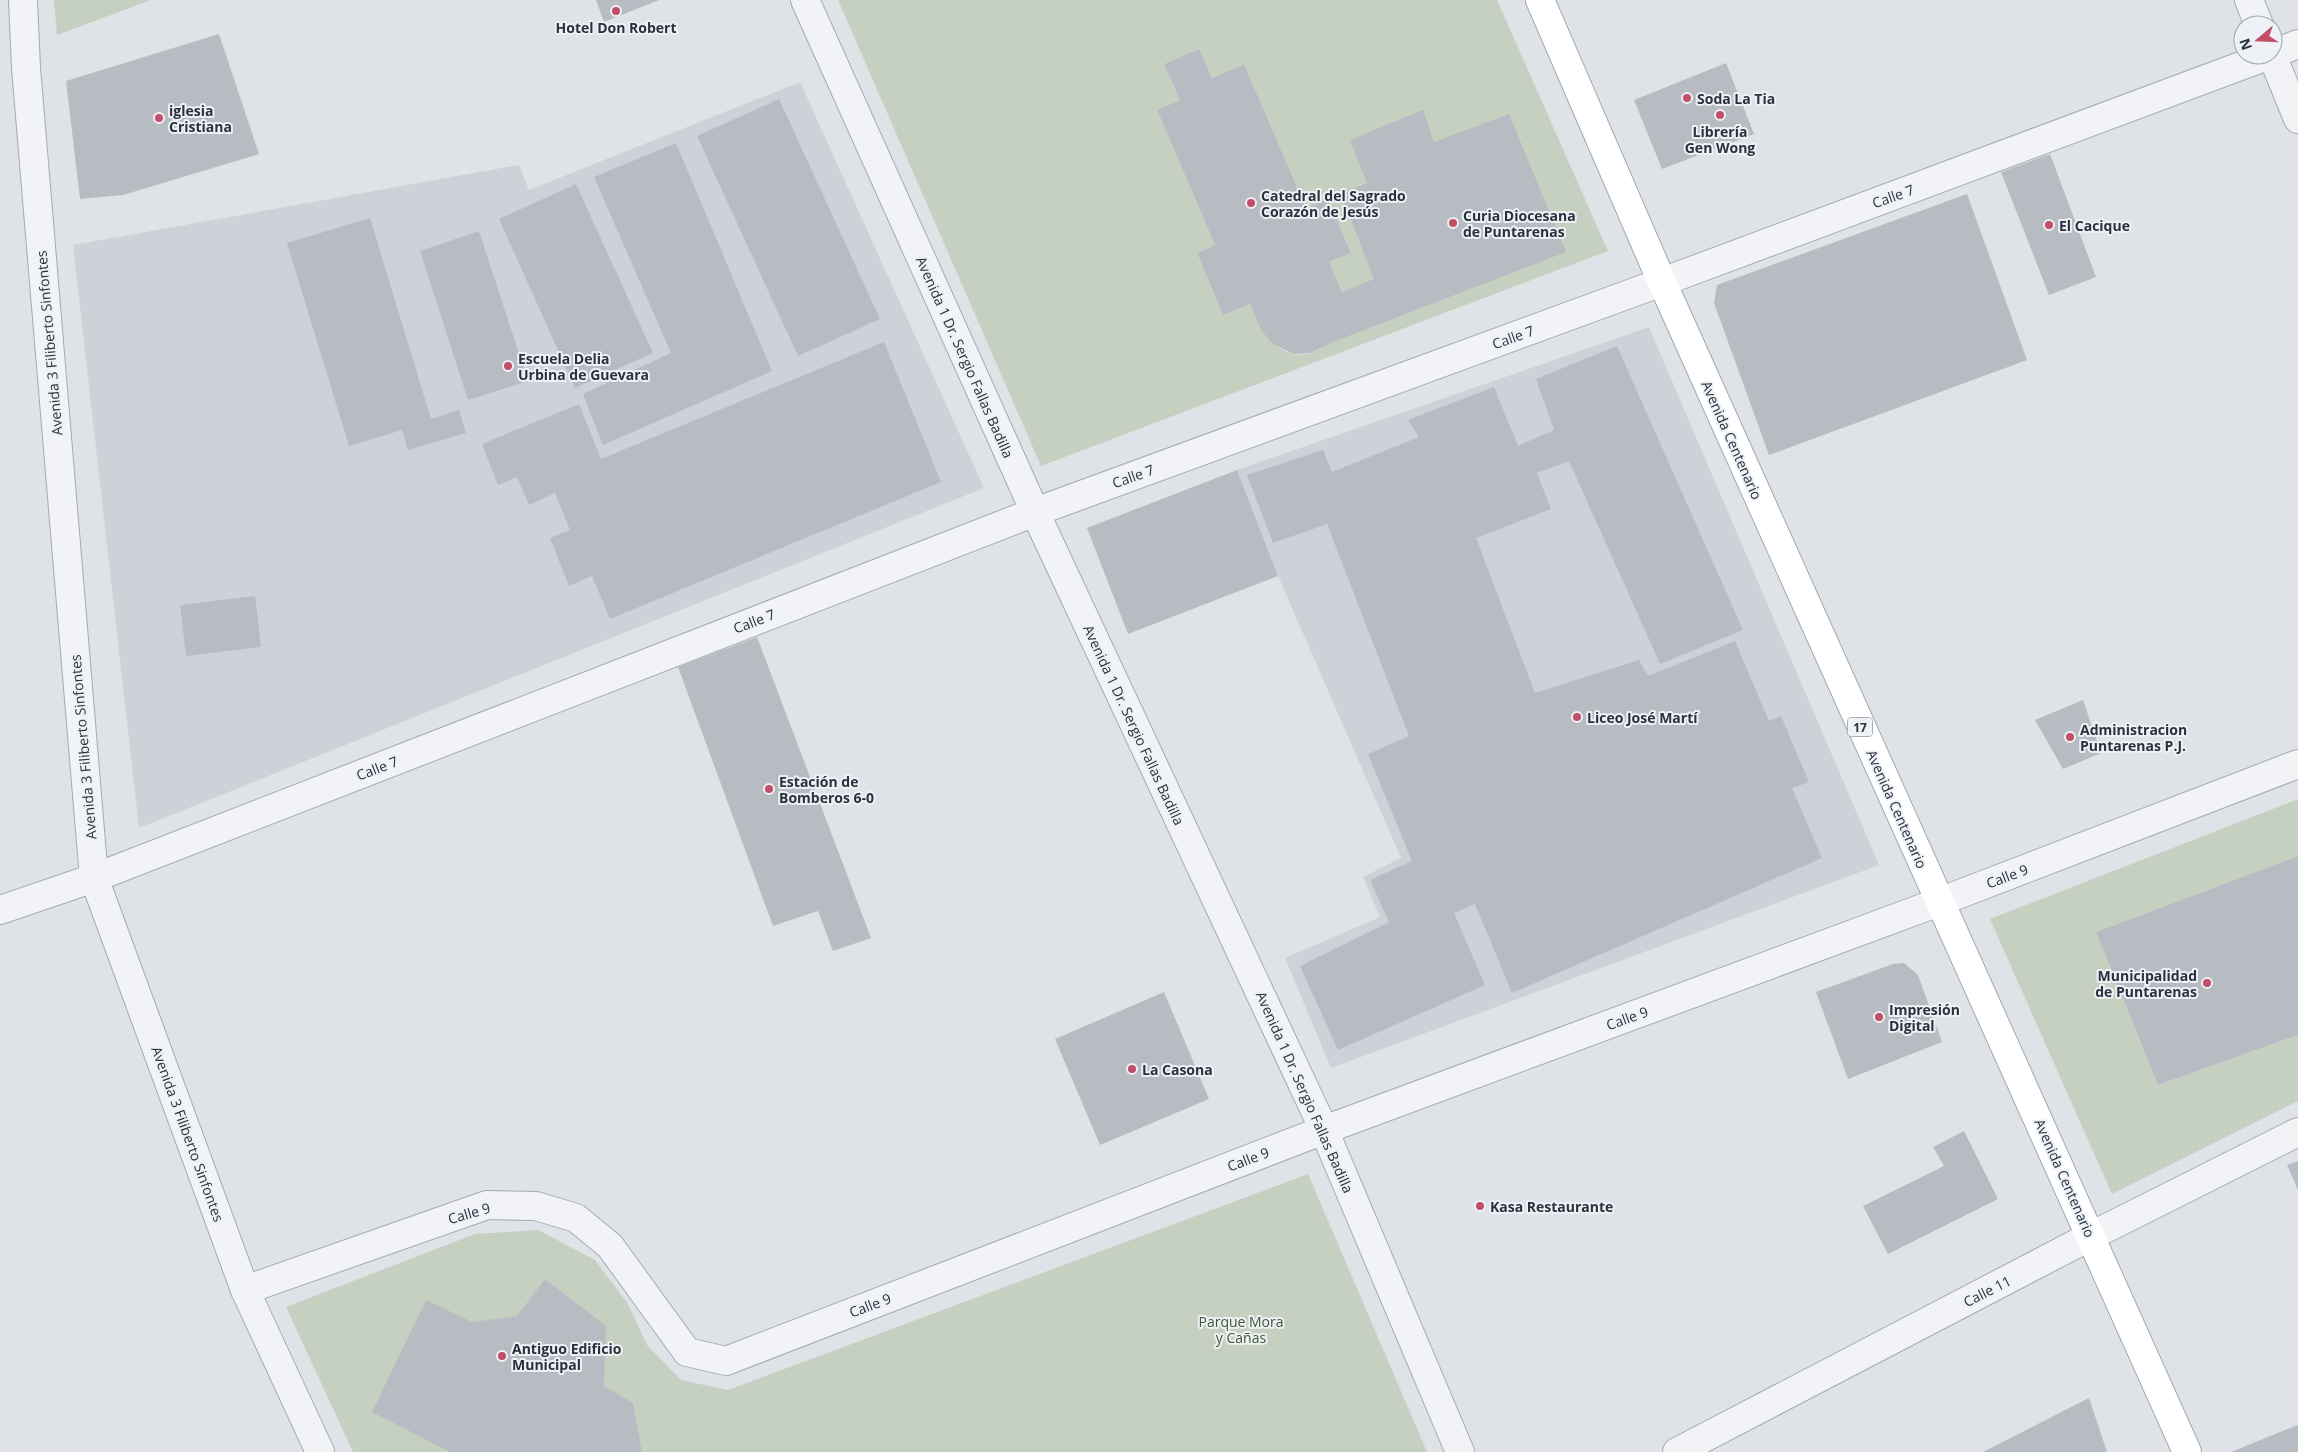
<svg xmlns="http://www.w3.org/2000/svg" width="2298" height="1452" viewBox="0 0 2298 1452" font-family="'Open Sans',sans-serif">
<rect width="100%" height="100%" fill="#dfe3e7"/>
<g fill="#cdd2d9">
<path d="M800,82L984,488L139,828L73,245L519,165L529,190Z"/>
<path d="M1649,327L1879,865L1331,1068L1285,958L1380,917L1363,877L1401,858L1278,576L1237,470Z"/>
</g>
<g fill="#c6d0c1" fill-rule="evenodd">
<path d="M54,0H151L57,35Z"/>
<path d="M838,0H1497L1608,251L1041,466ZM1199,49L1212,78L1244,64L1306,208L1328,199L1351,253L1329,262L1342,292L1333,342C1326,345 1319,350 1312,353C1278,363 1261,329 1250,304L1223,315L1197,253L1215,245L1157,110L1180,100L1164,64Z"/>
<path d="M2298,799V856L2096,932L2158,1085L2298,1035V1101L2112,1194L1990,919Z"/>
<path d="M1308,1174L1427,1452H353L286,1307L475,1234L538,1230L595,1260L628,1304L647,1345L681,1380L728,1390Z"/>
</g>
<g fill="#b7bcc3">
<path d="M596,0H659L604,22Z"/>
<path d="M219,34L259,154L123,195L80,199L66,81Z"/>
<path d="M1199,49L1212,78L1244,64L1306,208L1328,199L1351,253L1329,262L1342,292L1374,279L1341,194L1367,183L1350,140L1423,110L1434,142L1509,114L1566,252L1333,342L1311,353L1293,354L1273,344L1261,330L1250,304L1223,315L1197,253L1215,245L1157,110L1180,100L1164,64Z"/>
<path d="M1726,63L1754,134L1662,169L1634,100Z"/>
<path d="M779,99L880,319L798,356L697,136Z"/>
<path d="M676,143L772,371L603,445L583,394L671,353L594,177Z"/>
<path d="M2050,154L2096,277L2049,295L2001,172Z"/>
<path d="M576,184L653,353L575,388L499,219Z"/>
<path d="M1967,194L2027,360L1769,455L1714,303L1717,285Z"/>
<path d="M370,218L431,419L459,410L466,433L408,450L402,430L349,446L287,243Z"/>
<path d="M479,231L528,381L468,400L420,251Z"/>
<path d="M884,342L941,482L610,619L592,576L569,586L550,538L570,530L555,493L529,505L517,477L498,485L482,444L579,404L601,459Z"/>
<path d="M1617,346L1743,630L1660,664L1569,461L1537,473L1551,509L1476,538L1535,693L1639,660L1648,676L1735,641L1769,721L1781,716L1809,782L1792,788L1822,858L1512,993L1475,904L1454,913L1485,985L1338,1050L1300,966L1389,922L1370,880L1412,861L1368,754L1409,736L1327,524L1273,543L1247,475L1323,450L1332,472L1419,437L1408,420L1494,387L1518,446L1554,430L1536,379Z"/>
<path d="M1237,470L1278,576L1128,634L1087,528Z"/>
<path d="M255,596L261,647L186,656L180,605Z"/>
<path d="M757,637L871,938L833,951L818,911L773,926L678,667Z"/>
<path d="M2083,700L2101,753L2063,769L2035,720Z"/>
<path d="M2298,856V1035L2158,1085L2096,932Z"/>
<path d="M1904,963L1918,975L1942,1042L1848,1079L1816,992L1893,964Z"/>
<path d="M1164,992L1209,1099L1100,1145L1055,1039Z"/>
<path d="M1964,1131L1998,1199L1888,1254L1863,1206L1944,1166L1933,1147Z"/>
<path d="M2298,1161V1190L2287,1165Z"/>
<path d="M545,1279L606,1326L604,1386L633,1403L642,1452H450L372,1412L426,1300L472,1322L517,1316Z"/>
<path d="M2089,1398L2107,1452H1983Z"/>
<path d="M2298,1425V1452H2231L2275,1434Z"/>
</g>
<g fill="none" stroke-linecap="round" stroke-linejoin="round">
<g stroke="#a5aab1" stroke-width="30">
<g id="minor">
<path d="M23,0L26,68L94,878L245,1290L320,1452"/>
<path d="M805,0L1035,512L1324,1130L1460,1452"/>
<path d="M2249,0L2259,25"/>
<path d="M2273,54L2298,44"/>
<path d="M2272,55L2298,119"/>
<path d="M0,910L94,878L1035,512L1662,282L2270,55"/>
<path d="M245,1290L487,1205L536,1206L576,1218L610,1246L687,1352L726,1361L1324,1130L1939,902L2298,764"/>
<path d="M1677,1452L2091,1236L2298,1132"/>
</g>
</g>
<g stroke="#9fa8b2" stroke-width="30">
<path id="primary" d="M1540,0L1662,282L2187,1452"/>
</g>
<use href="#minor" stroke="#f1f3f6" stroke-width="28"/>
<use href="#primary" stroke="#fff" stroke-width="28"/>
</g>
<g fill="#c24e67" stroke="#eef1f5" stroke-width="2">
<circle cx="616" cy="11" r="5"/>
<circle cx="1687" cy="98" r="5"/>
<circle cx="1720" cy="115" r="5"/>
<circle cx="159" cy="118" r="5"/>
<circle cx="1251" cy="203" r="5"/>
<circle cx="1453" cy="223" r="5"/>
<circle cx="2049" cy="225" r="5"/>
<circle cx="508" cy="366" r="5"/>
<circle cx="1577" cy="717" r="5"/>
<circle cx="2070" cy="737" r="5"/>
<circle cx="769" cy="789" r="5"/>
<circle cx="2207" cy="983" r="5"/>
<circle cx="1879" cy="1017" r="5"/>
<circle cx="1132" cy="1069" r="5"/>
<circle cx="1480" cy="1206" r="5"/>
<circle cx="502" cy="1356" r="5"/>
</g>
<g text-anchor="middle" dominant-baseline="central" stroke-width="4" stroke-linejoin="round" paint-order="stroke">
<rect fill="#eef1f5" stroke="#646b74" stroke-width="1" x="1847.5" y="717.5" width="25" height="19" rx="4"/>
<g font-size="12" font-weight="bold" fill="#29323d">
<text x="1860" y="727">17</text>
</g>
<g font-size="14" font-weight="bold" fill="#29323d" stroke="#eef1f5" text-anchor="start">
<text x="616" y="27" text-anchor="middle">Hotel Don Robert</text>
<text x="1697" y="98">Soda La Tia</text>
<text x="169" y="110">iglesia<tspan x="169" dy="16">Cristiana</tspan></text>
<text x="1720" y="131" text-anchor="middle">Librería<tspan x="1720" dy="16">Gen Wong</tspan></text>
<text x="1261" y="195">Catedral del Sagrado<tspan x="1261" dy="16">Corazón de Jesús</tspan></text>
<text x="1463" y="215">Curia Diocesana<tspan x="1463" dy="16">de Puntarenas</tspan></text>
<text x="2059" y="225">El Cacique</text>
<text x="518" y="358">Escuela Delia<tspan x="518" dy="16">Urbina de Guevara</tspan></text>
<text x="1587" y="717">Liceo José Martí</text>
<text x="2080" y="729">Administracion<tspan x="2080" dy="16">Puntarenas P.J.</tspan></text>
<text x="779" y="781">Estación de<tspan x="779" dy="16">Bomberos 6-0</tspan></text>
<text x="2197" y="975" text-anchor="end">Municipalidad<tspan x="2197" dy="16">de Puntarenas</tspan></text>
<text x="1889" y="1009">Impresión<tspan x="1889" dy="16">Digital</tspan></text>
<text x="1142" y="1069">La Casona</text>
<text x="1490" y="1206">Kasa Restaurante</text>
<text x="512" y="1348">Antiguo Edificio<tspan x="512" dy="16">Municipal</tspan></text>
</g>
<g font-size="14" fill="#29323d" stroke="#eef1f5">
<text transform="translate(1893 196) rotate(-20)">Calle 7</text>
<text transform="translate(1513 337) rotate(-20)">Calle 7</text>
<text transform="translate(49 343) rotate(-95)">Avenida 3 Filiberto Sinfontes</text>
<text transform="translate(965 357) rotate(66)">Avenida 1 Dr. Sergio Fallas Badilla</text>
<text transform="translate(1732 440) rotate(66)">Avenida Centenario</text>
<text transform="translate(1133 476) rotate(-20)">Calle 7</text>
<text transform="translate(754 621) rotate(-21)">Calle 7</text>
<text transform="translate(1134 725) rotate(65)">Avenida 1 Dr. Sergio Fallas Badilla</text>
<text transform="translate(83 747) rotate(-95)">Avenida 3 Filiberto Sinfontes</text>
<text transform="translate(377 768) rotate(-21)">Calle 7</text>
<text transform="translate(1897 809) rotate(66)">Avenida Centenario</text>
<text transform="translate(2007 876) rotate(-21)">Calle 9</text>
<text transform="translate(1627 1018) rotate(-20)">Calle 9</text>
<text transform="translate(1305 1092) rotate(66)">Avenida 1 Dr. Sergio Fallas Badilla</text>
<text transform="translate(188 1134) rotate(70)">Avenida 3 Filiberto Sinfontes</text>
<text transform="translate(1248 1159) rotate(-21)">Calle 9</text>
<text transform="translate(2065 1178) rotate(66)">Avenida Centenario</text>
<text transform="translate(469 1213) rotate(-16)">Calle 9</text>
<text transform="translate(1987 1291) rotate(-27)">Calle 11</text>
<text transform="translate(870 1305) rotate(-21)">Calle 9</text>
</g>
<g font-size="14" fill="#405738" stroke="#eef1f5">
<text x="1241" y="1321">Parque Mora<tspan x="1241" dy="16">y Cañas</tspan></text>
</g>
</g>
<g transform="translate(2258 40) rotate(251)"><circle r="24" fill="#eef1f5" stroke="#9fa5ab"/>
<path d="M0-4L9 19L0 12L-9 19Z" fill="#c24e67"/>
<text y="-8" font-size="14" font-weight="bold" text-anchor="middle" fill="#29323d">N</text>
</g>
</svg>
